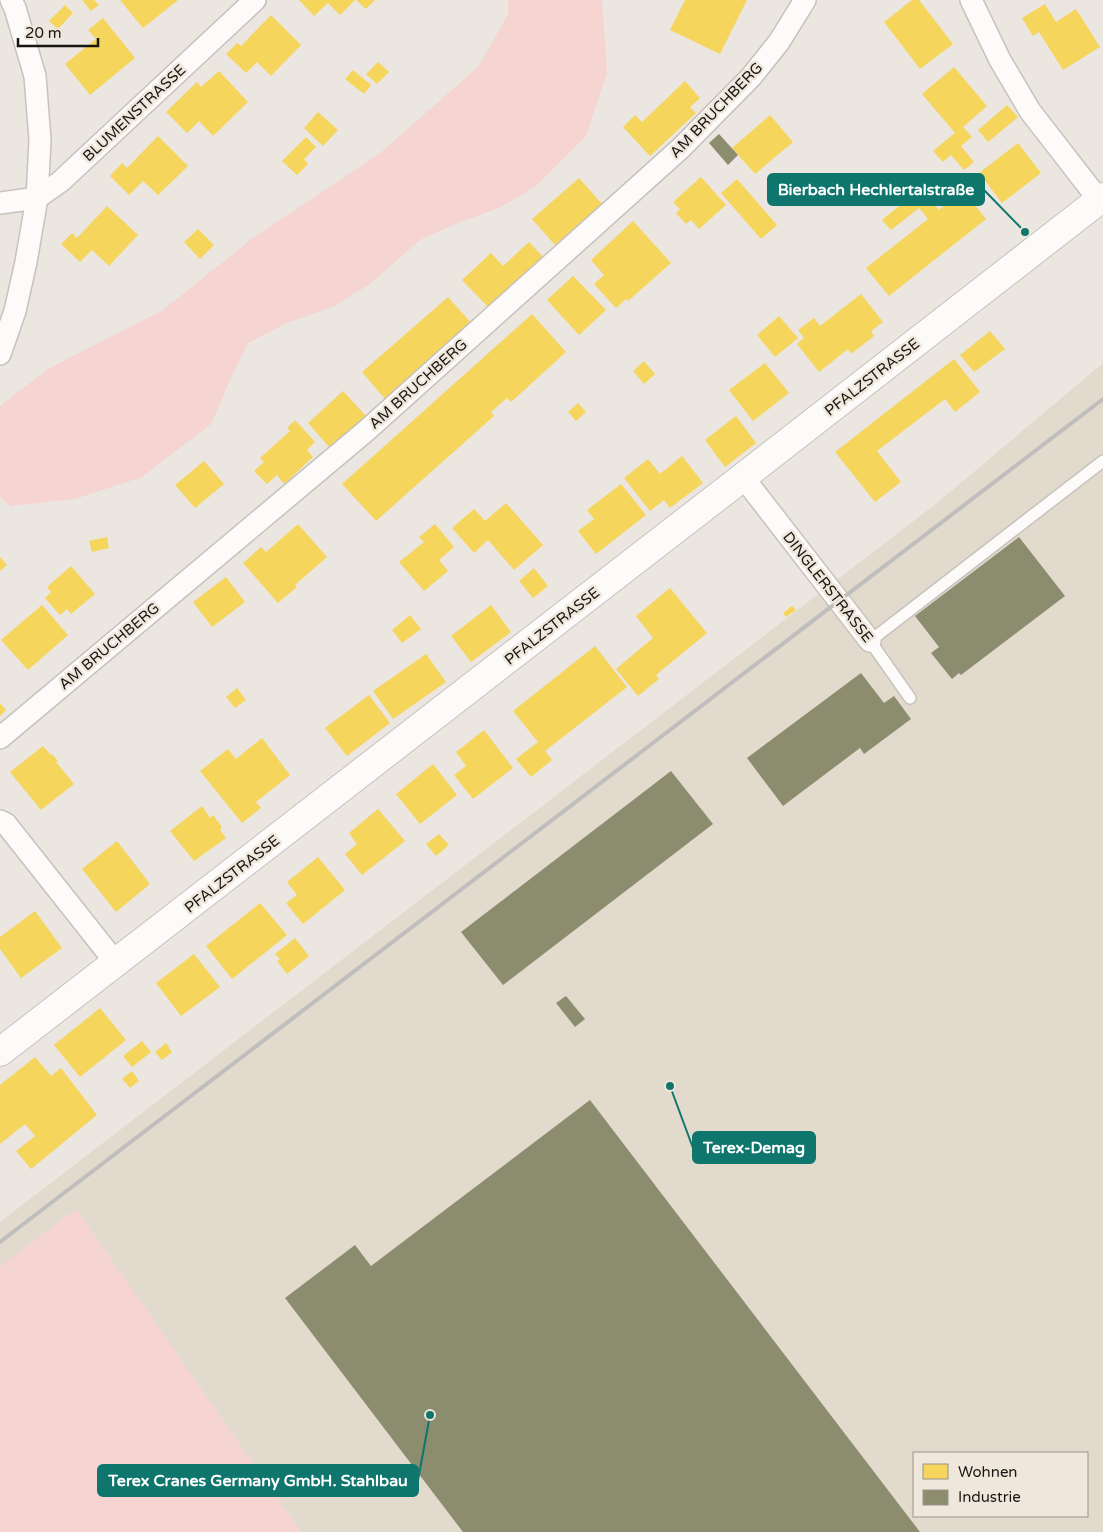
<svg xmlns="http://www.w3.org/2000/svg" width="1103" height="1532" viewBox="0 0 1103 1532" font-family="'Varela Round',sans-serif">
<rect width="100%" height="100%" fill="#ebe6e0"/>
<path fill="#e2dacd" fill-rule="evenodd" d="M1103,363V1532H301L76,1209L0,1267V1222L937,503ZM914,1453H1087V1516H914Z"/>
<g fill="#f5d4d1">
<path d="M508,0H602L607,73L586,136L535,187L499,208L455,224L420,240L371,283L335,306L287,323L248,343L234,371L211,424L142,477L75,499L11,506L0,497V406L48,369L163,310L253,238L379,154L479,66L508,14Z"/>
<path d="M76,1209L301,1532H0V1267Z"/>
</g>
<g fill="#f6d55c">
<path d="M82,0H94L99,5L91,11Z"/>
<path d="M120,0H178L143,28Z"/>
<path d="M299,0H355L340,15L328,3L314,16Z"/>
<path d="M356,0H375L366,9Z"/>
<path d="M685,0H747L720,54L670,30Z"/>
<path d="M912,0H919L953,44L920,69L884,22Z"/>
<path d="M1045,4L1056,22L1076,9L1100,47L1063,70L1039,32L1033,36L1022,18Z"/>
<path d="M65,5L73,13L58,29L49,21Z"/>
<path d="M271,15L301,45L271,76L257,62L246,73L226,54L237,43L241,46Z"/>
<path d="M103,18L135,58L90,95L65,64L96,39L88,30Z"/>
<path d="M378,62L389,72L377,84L366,74Z"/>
<path d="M954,67L987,106L963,127L972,137L961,146L974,162L964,170L951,155L943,162L933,151L955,133L922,94Z"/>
<path d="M353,70L371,85L364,94L345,79Z"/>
<path d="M219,71L248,102L213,136L199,121L187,133L166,112L197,82L201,87Z"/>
<path d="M685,81L700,98L690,107L696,113L650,156L623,127L635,115L642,122Z"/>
<path d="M1007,105L1018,117L988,142L978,130Z"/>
<path d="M318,112L338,130L323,146L304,128Z"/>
<path d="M770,115L793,142L755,174L732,148Z"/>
<path d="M158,136L188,166L158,195L143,181L129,195L110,176L122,163L127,168Z"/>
<path d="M306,137L316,147L304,159L308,164L297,175L282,161Z"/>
<path d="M1018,143L1041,173L1002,203L979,173Z"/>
<path d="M701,177L726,205L699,229L691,220L686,224L676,213L680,209L673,202Z"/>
<path d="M579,178L602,204L555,245L532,219Z"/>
<path d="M737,179L777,225L761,239L721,193Z"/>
<path d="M921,188L939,210L963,190L986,219L889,296L866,268L928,219L919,208L891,230L882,220Z"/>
<path d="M107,206L138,235L109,266L92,250L80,262L61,244L72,233L77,238Z"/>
<path d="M633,221L671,263L628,301L626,299L616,308L594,284L604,275L591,260Z"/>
<path d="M198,229L214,245L200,259L184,242Z"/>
<path d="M529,242L544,258L489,308L462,280L491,253L503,266Z"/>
<path d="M573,276L606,310L579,335L547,300Z"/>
<path d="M861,294L883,322L871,331L874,336L851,354L848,349L819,372L797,344L804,338L798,330L814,318L820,326Z"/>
<path d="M448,297L472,324L385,399L362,372Z"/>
<path d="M532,314L566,352L511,402L507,398L491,412L494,416L376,521L342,484Z"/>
<path d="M779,316L798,338L775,357L757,335Z"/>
<path d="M990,331L1005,349L974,372L960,355Z"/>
<path d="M954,359L980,392L955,412L945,399L877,451L901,482L875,502L835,452Z"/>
<path d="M644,361L655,374L644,384L633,371Z"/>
<path d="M765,363L789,393L753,421L729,390Z"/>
<path d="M343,391L366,416L330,448L308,423Z"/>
<path d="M578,403L586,412L576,421L568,412Z"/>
<path d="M736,416L756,443L725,467L705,440Z"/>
<path d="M295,420L315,442L307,450L313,457L284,484L277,475L267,484L254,471L264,462L260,458L290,431L287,428Z"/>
<path d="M682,456L703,483L670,508L664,500L650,511L624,478L648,459L660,474Z"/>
<path d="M204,461L224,484L195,508L175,485Z"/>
<path d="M621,484L646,515L596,554L578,531L594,519L587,510Z"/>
<path d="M506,503L543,545L514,570L488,540L474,553L452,528L474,509L485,521Z"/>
<path d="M298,524L327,557L295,585L297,587L278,603L243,563L261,547L266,552Z"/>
<path d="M435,524L454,547L439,560L448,571L424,591L399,562L424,542L419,537Z"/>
<path d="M107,537L109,548L92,552L89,541Z"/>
<path d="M0,557L7,565L0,571Z"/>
<path d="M71,566L95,594L71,614L67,609L60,615L45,598L51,592L47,587Z"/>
<path d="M534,568L548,586L533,598L519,581Z"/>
<path d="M226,577L245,602L212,627L193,602Z"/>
<path d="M670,588L707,633L656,675L659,679L638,696L616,669L653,638L636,616Z"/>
<path d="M42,605L68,635L28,670L1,640Z"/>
<path d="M491,605L511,632L471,662L451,636Z"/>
<path d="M792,606L796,610L786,617L783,613Z"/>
<path d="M410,615L421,629L402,643L392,630Z"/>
<path d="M595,646L627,687L545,751L552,760L531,777L516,759L538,742L513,711Z"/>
<path d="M426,654L446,682L393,719L373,691Z"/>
<path d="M237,688L246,700L235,708L226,697Z"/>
<path d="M369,695L390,723L347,756L325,728Z"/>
<path d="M0,703L6,710L0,716Z"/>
<path d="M484,730L513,768L473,799L454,775L466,766L456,752Z"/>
<path d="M262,738L290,775L256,802L261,808L242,823L200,771L228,749L236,759Z"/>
<path d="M43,746L51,755L52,754L58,761L56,762L74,784L41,810L10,772Z"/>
<path d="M433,764L457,795L420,824L396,794Z"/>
<path d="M202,806L210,818L213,815L222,827L220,830L226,838L194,861L170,831Z"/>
<path d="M378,809L405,841L362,875L345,854L357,844L349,833Z"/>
<path d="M439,834L449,845L436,856L426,844Z"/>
<path d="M117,841L150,884L116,912L82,869Z"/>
<path d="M318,857L345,890L303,924L286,903L297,895L287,882Z"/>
<path d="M260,903L287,935L232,979L206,946Z"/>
<path d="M35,911L62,948L21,978L0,949V937Z"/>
<path d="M295,938L309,956L287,974L277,961L280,959L275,954Z"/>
<path d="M194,954L220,987L181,1016L156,983Z"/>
<path d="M100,1008L126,1040L80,1077L54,1045Z"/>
<path d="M142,1041L151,1052L132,1067L123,1056Z"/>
<path d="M166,1043L172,1052L162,1060L155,1052Z"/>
<path d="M35,1057L51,1076L61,1068L97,1115L31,1169L16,1151L35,1136L25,1124L0,1144V1085Z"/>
<path d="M132,1071L139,1081L130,1088L122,1079Z"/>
</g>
<g fill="#8c8c6e">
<path d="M719,134L738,155L728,165L709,143Z"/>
<path d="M1019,537L1065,596L961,675L959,673L952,679L931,653L939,647L915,616Z"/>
<path d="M861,673L884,703L894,696L911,719L864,754L860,748L783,806L747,758Z"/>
<path d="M671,771L713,824L503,985L461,932Z"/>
<path d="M566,996L585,1019L575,1027L556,1003Z"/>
<path d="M590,1100L920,1532H463L285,1298L355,1245L371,1266Z"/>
</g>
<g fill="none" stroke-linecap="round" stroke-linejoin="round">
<g stroke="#c6c2bd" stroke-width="14">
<path id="lane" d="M910,698L870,641L1103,461"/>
</g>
<g stroke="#c6c2bd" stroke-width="24">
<g id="street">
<path d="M971,0L1000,60L1030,111L1099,200"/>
<path d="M0,203L37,198L60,182L255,0"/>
<path d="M0,354L15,311L26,262L37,198L40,140L35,76L15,8L11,0"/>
<path d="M743,477L870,641"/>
<path d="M0,738L366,431L681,148L751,77L779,42L805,0"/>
<path d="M0,821L6,824L116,963"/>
</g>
</g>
<g stroke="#c6c2bd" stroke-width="30">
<path id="secondary" d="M0,1052L743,477L1103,197"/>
</g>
<use href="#lane" stroke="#fcfbfa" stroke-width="11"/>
<use href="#street" stroke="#fcfbfa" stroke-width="21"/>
<use href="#secondary" stroke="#fcfbfa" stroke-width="28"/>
<path stroke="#c0bebc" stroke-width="4" d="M0,1242C367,961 737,683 1103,399"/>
</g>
<g text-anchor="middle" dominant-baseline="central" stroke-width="5" stroke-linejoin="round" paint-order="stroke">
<g font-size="15" fill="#181612" stroke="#efe7dc">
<text transform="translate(716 110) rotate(-46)">AM BRUCHBERG</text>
<text transform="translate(134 113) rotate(-43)">BLUMENSTRASSE</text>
<text transform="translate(872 377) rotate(-38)">PFALZSTRASSE</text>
<text transform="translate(418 384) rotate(-42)">AM BRUCHBERG</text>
<text transform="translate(828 587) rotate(52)">DINGLERSTRASSE</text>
<text transform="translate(552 626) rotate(-38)">PFALZSTRASSE</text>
<text transform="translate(109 646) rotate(-40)">AM BRUCHBERG</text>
<text transform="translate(232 874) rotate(-38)">PFALZSTRASSE</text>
</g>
</g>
<path fill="none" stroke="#0f766e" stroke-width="2" d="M1025 232L984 190M670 1086L693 1148M430 1415L418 1480"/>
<g fill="#0f766e" stroke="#efe7dc" stroke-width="2">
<circle cx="1025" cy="232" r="5"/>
<circle cx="670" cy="1086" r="5"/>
<circle cx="430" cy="1415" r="5"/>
</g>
<g fill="#0f766e" stroke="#0f766e" stroke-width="2">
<rect x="768" y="174" width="216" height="31" rx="5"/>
<rect x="693" y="1132" width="122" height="31" rx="5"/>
<rect x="98" y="1465" width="320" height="31" rx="5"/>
</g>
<g font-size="16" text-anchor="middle" font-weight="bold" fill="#fff">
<text x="876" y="195">Bierbach Hechlertalstraße</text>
<text x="754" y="1153">Terex-Demag</text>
<text x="258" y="1486">Terex Cranes Germany GmbH. Stahlbau</text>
</g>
<rect x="913" y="1452" width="175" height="65" fill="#efe7dc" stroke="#99938b"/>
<rect x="923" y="1464" width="25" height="15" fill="#f6d55c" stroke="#99938b"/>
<text x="958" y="1477" font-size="15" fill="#181612">Wohnen</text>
<rect x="923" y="1490" width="25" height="15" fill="#8c8c6e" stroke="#99938b"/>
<text x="958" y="1502" font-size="15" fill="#181612">Industrie</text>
<path d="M18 38v8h80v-8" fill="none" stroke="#181612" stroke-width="2.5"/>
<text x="25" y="38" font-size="15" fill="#181612" stroke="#efe7dc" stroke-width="4" paint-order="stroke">20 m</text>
</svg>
